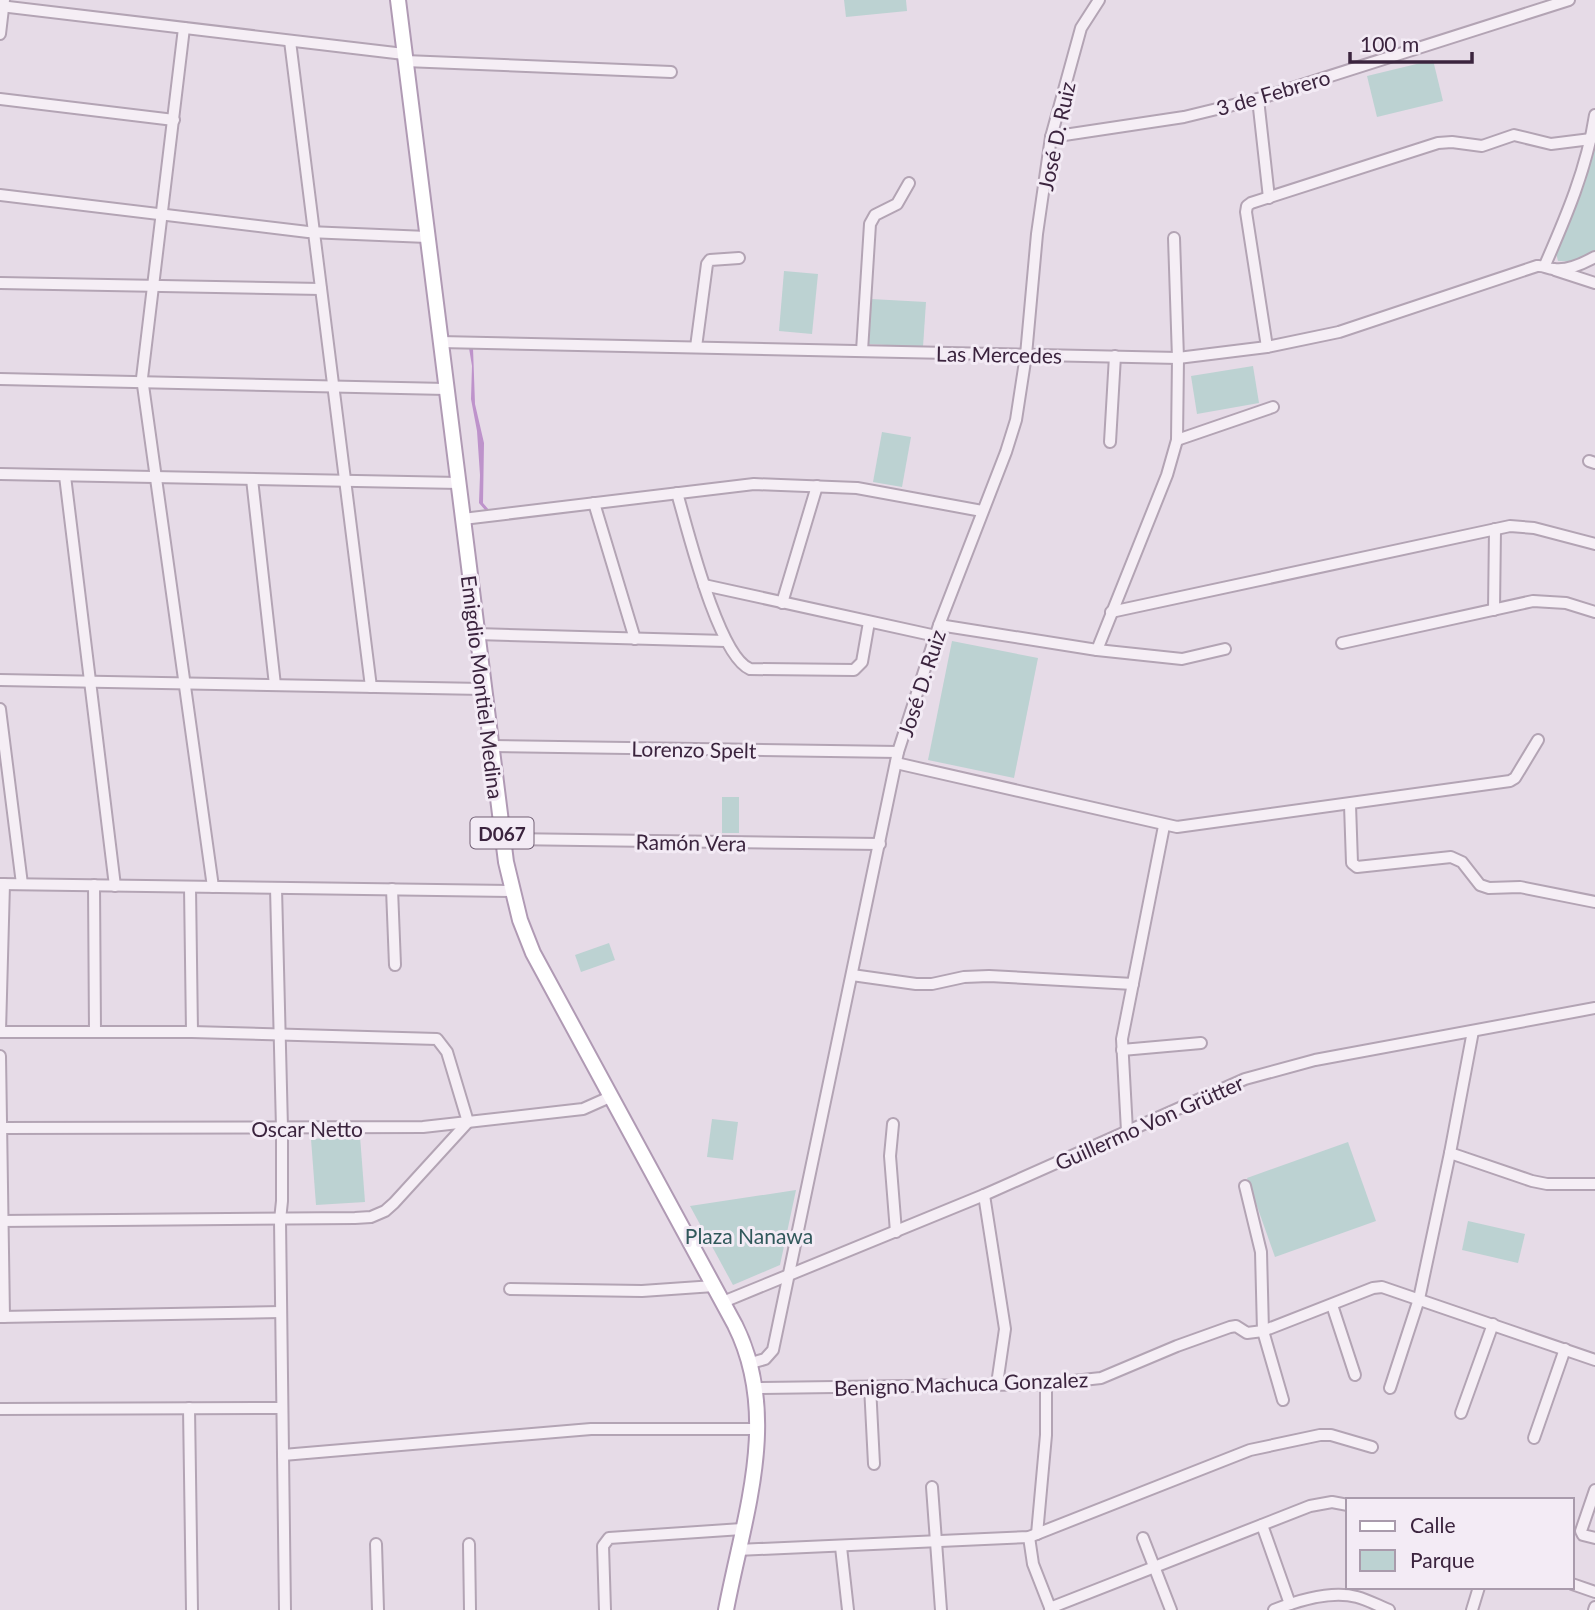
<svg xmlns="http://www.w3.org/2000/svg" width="1595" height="1610" viewBox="0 0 1595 1610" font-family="Lato,sans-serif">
<rect width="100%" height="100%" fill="#e6dbe7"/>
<g fill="#bcd2d2">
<path d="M844,0H906L907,11L846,17Z"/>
<path d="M1433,60L1443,101L1377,117L1367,76Z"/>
<path d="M1595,132V262L1558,261L1556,253Z"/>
<path d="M784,271L818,274L812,334L779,331Z"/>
<path d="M871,299L926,302L923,347L869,344Z"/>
<path d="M1253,366L1259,403L1197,414L1191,376Z"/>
<path d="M882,432L911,437L902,487L873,482Z"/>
<path d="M952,641L1038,658L1014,778L928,760Z"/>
<rect x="722" y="797" width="17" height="36"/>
<path d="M609,943L615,960L581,972L575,955Z"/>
<path d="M712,1119L738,1122L733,1160L707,1157Z"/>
<path d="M360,1136L365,1202L316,1205L311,1139Z"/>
<path d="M1348,1142L1376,1221L1275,1257L1247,1178Z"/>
<path d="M796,1190L780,1265L733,1285L690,1206Z"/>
<path d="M1468,1221L1525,1234L1518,1263L1462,1250Z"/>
</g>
<path fill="#be93cb" d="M469,348H473L475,404L484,443L483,503L489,510H485L479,503L480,475L477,431L471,399L472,366Z"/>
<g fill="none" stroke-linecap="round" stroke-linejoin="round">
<g stroke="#b3a4b4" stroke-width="14">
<g id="minor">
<path d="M0,6L404,54"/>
<path d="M184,28L142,378L213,887"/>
<path d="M0,34L4,0"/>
<path d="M290,41L371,687"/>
<path d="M405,61L671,72"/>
<path d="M0,99L174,120"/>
<path d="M1258,99L1269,198"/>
<path d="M1051,137L1184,117L1258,99L1569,0"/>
<path d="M0,195L308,232L427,237"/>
<path d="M1545,265C1566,217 1587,168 1595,115"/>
<path d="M1555,270L1595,283"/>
<path d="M0,283L321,289"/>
<path d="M440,342L1178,358L1267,347L1339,332L1537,266C1544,265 1547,269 1554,269C1567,271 1584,263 1595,257"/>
<path d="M696,347L707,264L710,260L739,258"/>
<path d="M1267,347L1246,212L1247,206L1251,203L1438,143L1452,142L1482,146L1514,135L1551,144L1591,139"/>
<path d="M862,351L870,224L875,215L897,204L909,183"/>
<path d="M0,379L446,389"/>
<path d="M1177,440L1273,407"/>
<path d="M1110,442L1115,356"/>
<path d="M1589,461L1595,463"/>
<path d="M0,474L459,483"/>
<path d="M65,476L115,886"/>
<path d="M252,479L275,685"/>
<path d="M677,493C687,527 718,656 750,669L854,670L862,662L869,622"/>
<path d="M594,503L635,639"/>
<path d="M463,519L754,484L857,488L982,511"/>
<path d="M704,585L936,636"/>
<path d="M782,603L817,486"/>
<path d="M1494,610L1495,529"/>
<path d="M1111,612L1510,526L1534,528L1595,544"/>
<path d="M939,625L1097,650L1182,659L1225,649"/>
<path d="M476,634L726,641"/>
<path d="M1342,643L1533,601L1566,603L1595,612"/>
<path d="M1097,650L1167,475L1177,440L1178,358L1174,238"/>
<path d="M0,680L483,689"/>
<path d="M0,709L22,884"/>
<path d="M491,746L898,752"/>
<path d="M896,763L1177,827L1510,781L1515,778L1538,740"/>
<path d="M1350,805L1352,863L1357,867L1451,857L1462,862L1480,885L1489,888L1520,887L1595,902"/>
<path d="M502,839L880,844"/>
<path d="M0,884L512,891"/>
<path d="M94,885L95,1032"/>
<path d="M190,887L192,1032"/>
<path d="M276,888L282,1128V1201L280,1220L285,1610"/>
<path d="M392,889L395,965"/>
<path d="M852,975L916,984H932L964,977L989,976L1133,984"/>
<path d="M0,1031L4,884"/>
<path d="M1473,1031L1450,1153L1532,1181L1547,1184H1595"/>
<path d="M0,1032H192L437,1039L447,1052L468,1122L394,1203L385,1211L371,1217L355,1218L0,1221"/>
<path d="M1122,1050L1201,1043"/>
<path d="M0,1056L4,1317"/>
<path d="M893,1124L890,1156L896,1232"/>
<path d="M0,1128L423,1127L583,1109L610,1097"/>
<path d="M1127,1131L1122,1039L1164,826"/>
<path d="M1245,1186L1261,1252L1263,1331L1283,1400"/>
<path d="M984,1195L1005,1329L997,1384"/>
<path d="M510,1289L642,1291L714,1286"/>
<path d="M723,1302L984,1195L1245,1079L1315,1060L1595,1008"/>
<path d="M1332,1305L1355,1375"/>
<path d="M0,1317L281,1312"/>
<path d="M751,1363L765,1359L773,1350L898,752L939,625L1006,452L1016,420L1026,355L1037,234L1051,137L1081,28L1099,0"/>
<path d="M870,1386L874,1464"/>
<path d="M756,1388L1046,1384L1101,1378L1177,1346L1230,1327L1236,1326L1247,1333L1263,1331L1373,1288L1382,1287L1595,1360"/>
<path d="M1390,1388L1419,1299L1450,1153"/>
<path d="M189,1408L192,1610"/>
<path d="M0,1409L282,1408"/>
<path d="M1461,1413L1493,1324"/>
<path d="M1534,1438L1565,1349"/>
<path d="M283,1455L591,1429H759"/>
<path d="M932,1487L941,1610"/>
<path d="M1595,1490L1581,1531L1583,1535L1595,1538"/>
<path d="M1262,1525L1290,1604"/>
<path d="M1037,1534L1046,1435V1384"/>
<path d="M1029,1537L1033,1564L1051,1610"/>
<path d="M1143,1538L1171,1610"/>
<path d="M376,1544L378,1610"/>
<path d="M469,1544L470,1610"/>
<path d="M841,1547L848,1610"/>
<path d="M737,1550L1029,1537L1250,1450L1320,1435H1331L1372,1447"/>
<path d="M1572,1584L1595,1592"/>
<path d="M1050,1608L1310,1506L1332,1502L1348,1505"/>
<path d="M605,1610L603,1546L609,1538L742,1529"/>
<path d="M1274,1610C1299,1600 1331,1590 1357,1597C1368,1600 1379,1606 1389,1610"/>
<path d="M1472,1610L1479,1587"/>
<path d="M1594,1610L1595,1607"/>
</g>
</g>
<g stroke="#b09ab4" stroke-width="18">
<path id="major" d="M398,0L506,862L520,920L533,953L735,1325C781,1417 744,1515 726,1610"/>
</g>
<use href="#minor" stroke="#f5eef5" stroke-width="10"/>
<use href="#major" stroke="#fff" stroke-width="14"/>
</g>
<g text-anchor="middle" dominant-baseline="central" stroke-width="6" stroke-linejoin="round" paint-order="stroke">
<rect fill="#f3ebf5" stroke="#726075" stroke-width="2" x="470.5" y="817.5" width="63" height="31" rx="5"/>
<g font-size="19" font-weight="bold" fill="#3b243e">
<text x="502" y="833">D067</text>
</g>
<g font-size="21" fill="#3b243e" stroke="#f3ebf5">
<text transform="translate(1273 92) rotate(-16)">3 de Febrero</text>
<text transform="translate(1056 136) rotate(-78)">José D. Ruiz</text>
<text transform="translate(999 354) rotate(1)">Las Mercedes</text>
<text transform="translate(921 683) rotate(-72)">José D. Ruiz</text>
<text transform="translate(483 687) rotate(83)">Emigdio Montiel Medina</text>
<text transform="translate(694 749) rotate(1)">Lorenzo Spelt</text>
<text transform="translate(691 842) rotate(1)">Ramón Vera</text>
<text transform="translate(1149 1122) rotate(-24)">Guillermo Von Grütter</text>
<text x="307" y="1128">Oscar Netto</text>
<text transform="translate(961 1383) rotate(-2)">Benigno Machuca Gonzalez</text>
</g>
<g font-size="21" fill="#30585b" stroke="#f3ebf5">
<text x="749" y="1235">Plaza Nanawa</text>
</g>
</g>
<rect x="1346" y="1498" width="228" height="91" fill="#f3ebf5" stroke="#a99bac" stroke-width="2"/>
<rect x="1360" y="1521" width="35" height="10" fill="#ffffff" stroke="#a99bac" stroke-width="2"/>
<text x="1410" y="1533" font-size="21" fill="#3b243e">Calle</text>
<rect x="1360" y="1550" width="35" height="21" fill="#bcd2d2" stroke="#a99bac" stroke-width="2"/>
<text x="1410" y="1568" font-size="21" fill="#3b243e">Parque</text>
<path d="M1350 52v10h122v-10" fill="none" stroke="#3b243e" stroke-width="3.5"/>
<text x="1360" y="52" font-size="21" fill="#3b243e" stroke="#f3ebf5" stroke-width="5" paint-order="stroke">100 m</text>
</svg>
